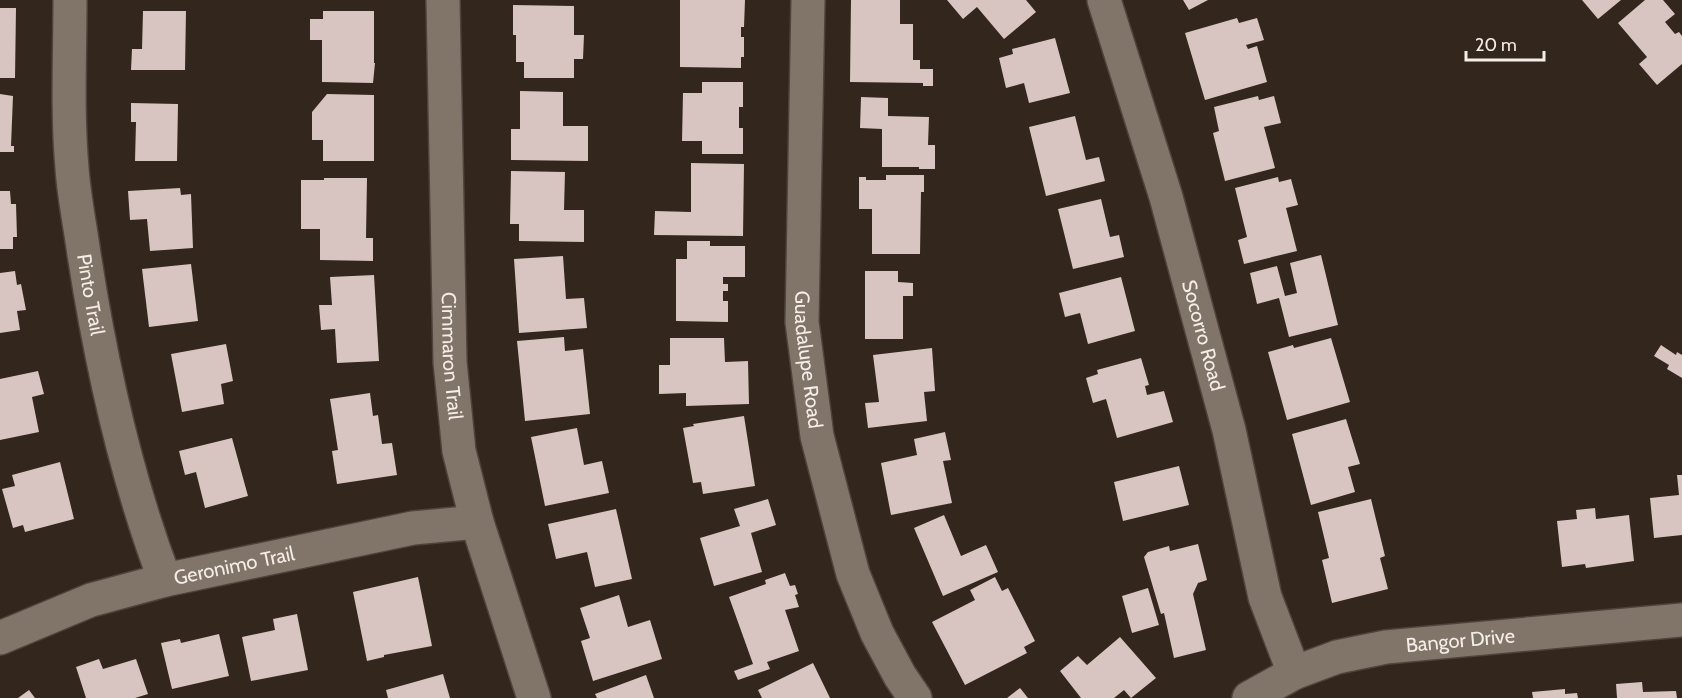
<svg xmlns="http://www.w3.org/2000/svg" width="1682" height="698" viewBox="0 0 1682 698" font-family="Cabin,sans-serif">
<rect width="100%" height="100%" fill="#32261d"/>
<g fill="#d8c4c0">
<path d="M680,0H745L744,27H741V37H744V57H741V68L680,67Z"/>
<path d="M851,0H900V24H913V60H920V69H933V86H923V83L850,82Z"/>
<path d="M947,0H1026L1036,12L1004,39L977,7L963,19Z"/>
<path d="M1183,0H1208L1189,10Z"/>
<path d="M1582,0H1621L1598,19Z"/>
<path d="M1645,0H1663L1675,14L1665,22L1675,34L1679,32L1682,36V64L1657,85L1639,64L1647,57L1618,23Z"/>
<path d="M513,5L574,6V35H584L583,59H574V78H524V62H516V35H513Z"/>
<path d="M0,8H16L15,78H0Z"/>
<path d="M143,11H186L185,70H131L132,49H142Z"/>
<path d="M323,11H374V63H375L373,83L322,82V40H310V19H323Z"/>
<path d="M1237,18L1239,23L1257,18L1264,40L1246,45L1248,49L1257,46L1267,82L1205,100L1185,33Z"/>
<path d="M1055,38L1070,93L1029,103L1024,83L1006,88L999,58L1013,54L1012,49Z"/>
<path d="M702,82H743V107H739V128H743V154H702V141H682L683,93H702Z"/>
<path d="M520,91L563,92V126H588V161L511,160V129H520Z"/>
<path d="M0,94L13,96L11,146H14V152H0Z"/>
<path d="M327,94L374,95V161H323V140H312V112Z"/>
<path d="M1258,96L1259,100L1274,96L1281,123L1264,127L1275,168L1225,181L1213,133L1219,131L1214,107Z"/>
<path d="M861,97L888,98V116L929,117L928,145H935V169H919V167H882V129L860,128Z"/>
<path d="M131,103L178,104L177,161H135L136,122H131Z"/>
<path d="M1075,116L1086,160L1099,157L1105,181L1046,196L1029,127Z"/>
<path d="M691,163L744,164L743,236L654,235L655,211L691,212Z"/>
<path d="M511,171L565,172L564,210H584V242L519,241V224H510Z"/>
<path d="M886,175H924V192H921L920,254H872V209H859V177H866V180H886Z"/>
<path d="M1278,177L1279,182L1291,179L1298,205L1286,208L1297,251L1244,264L1238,240L1247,237L1235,188Z"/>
<path d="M324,178H367L366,238H373V261L320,260V229H301V180H324Z"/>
<path d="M180,188L181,195L191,194L193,248L150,251L147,219L130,220L128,191Z"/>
<path d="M0,191H10L11,204H16L17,237H13V249H0Z"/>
<path d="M1101,199L1110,237L1119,235L1124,257L1073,269L1058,209Z"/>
<path d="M687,241H710V246H745V277H723V284H728V291H723V301H728V322L676,321V259H687Z"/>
<path d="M1321,255L1338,325L1289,337L1279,298L1257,304L1250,273L1277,266L1285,296L1297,293L1290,263Z"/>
<path d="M563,256L566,299L584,298L587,328L519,333L514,259Z"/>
<path d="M191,264L198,321L149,327L142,269Z"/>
<path d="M15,271L17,285L21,284L26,310L17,311L20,330L0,333V273Z"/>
<path d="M865,271H898V282L913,283V296H903V339H865Z"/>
<path d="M374,275L379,361L337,363L335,329L321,330L319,305H332L330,277Z"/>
<path d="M1121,277L1135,331L1088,344L1080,313L1065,317L1059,293Z"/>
<path d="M564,337L565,351L583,349L590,414L525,421L517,341Z"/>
<path d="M670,338H724L725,362L748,361L749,404L686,406V393L659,394V365H670Z"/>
<path d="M1331,338L1350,402L1287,420L1268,352L1293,345L1294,348Z"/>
<path d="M226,344L233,381L221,384L224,404L182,412L171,354Z"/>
<path d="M1661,345L1676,355L1677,352L1682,355V378L1667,369L1669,365L1654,356Z"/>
<path d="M932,348L935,391L924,392L927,421L868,428L865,403L879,402L873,355Z"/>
<path d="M1141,358L1149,385L1145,386L1147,395L1164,391L1173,422L1117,438L1106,399L1093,403L1086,378L1098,374L1097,370Z"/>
<path d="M38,371L44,394L32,397L39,432L0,440V379Z"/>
<path d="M370,393L373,416L378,415L382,444L392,443L397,475L337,484L332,451L338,450L330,399Z"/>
<path d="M744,416L755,486L703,494L701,482L693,483L683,428L694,426L693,424Z"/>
<path d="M1346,419L1360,464L1348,467L1355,492L1311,505L1292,434Z"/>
<path d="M577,428L584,465L602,461L609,493L545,506L531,437Z"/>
<path d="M945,432L951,460L943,461L952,503L891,515L881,463L917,455L914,439Z"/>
<path d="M232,438L248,496L205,508L196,472L185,475L179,451Z"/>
<path d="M60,462L74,519L25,532L23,525L13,528L2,489L15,486L12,475Z"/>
<path d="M1179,466L1189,505L1123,521L1114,482Z"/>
<path d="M1677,475H1682V535L1654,538L1650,498L1679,495Z"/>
<path d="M768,499L776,525L751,533L762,572L714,586L700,538L740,526L734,509Z"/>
<path d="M1371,499L1385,556L1380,558L1388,589L1332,603L1322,560L1329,558L1318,512Z"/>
<path d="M1595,508L1596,519L1629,515L1634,561L1586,568L1585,564L1562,567L1557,521L1577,519L1576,510Z"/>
<path d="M616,509L632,579L595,587L587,552L556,559L548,524Z"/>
<path d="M944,515L961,556L986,545L998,572L943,596L914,528Z"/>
<path d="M1198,544L1207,580L1198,583L1193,594L1206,650L1174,658L1164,613L1161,614L1144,557L1148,552L1169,546L1170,551Z"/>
<path d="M785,573L790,586L795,585L798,594L795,595L799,607L785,610L799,651L767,662L770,669L738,680L734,671L753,664L729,597L766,584L765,580Z"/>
<path d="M418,577L432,646L384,655V657L367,661L353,592Z"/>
<path d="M995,577L1002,591L1008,588L1035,641L1024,647L1027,653L965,685L932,622L975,600L970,590Z"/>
<path d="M1148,588L1159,625L1132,633L1122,596Z"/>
<path d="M619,595L628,627L650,620L662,659L593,681L581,641L590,638L580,608Z"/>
<path d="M297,614L308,670L251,681L242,637L275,630L273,619Z"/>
<path d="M219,634L229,676L172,689L161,643L180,639L181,643Z"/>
<path d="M1120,637L1156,678L1131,698L1124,690L1114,698H1081L1060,671L1078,656L1087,665Z"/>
<path d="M99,659L103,669L136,659L148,694L135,698H86L76,667Z"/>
<path d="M813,663L830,698H762L758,690Z"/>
<path d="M443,674L450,698H388L386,690Z"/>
<path d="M646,675L654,698H597L595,694Z"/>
<path d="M1642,682L1643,692L1676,691L1677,698H1617L1616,684Z"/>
<path d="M1020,688L1028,698H1007Z"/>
<path d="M1565,689V694L1577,693L1578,698H1533L1532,692Z"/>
<path d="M29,690L35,698H18Z"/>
</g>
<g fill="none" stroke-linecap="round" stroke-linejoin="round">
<g stroke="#4e443d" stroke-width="36">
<g id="minor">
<path id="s1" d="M70,0C70,56 67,112 72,168C74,197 80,225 84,254C101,364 125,475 165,580"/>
<path id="s2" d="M443,0L450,362L459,451L477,522L534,698"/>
<path id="s3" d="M808,0L802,322L817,436L853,574L877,633L900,676L915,698"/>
<path id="s4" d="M1104,0L1166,197L1229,430L1265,597L1294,673"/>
<path id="s5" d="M0,638L91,600L165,580L413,528L477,522"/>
<path id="s6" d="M1249,698L1294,673L1337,657L1386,647L1682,620"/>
</g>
</g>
<use href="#minor" stroke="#817468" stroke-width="33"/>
</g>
<g text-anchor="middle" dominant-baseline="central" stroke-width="6" stroke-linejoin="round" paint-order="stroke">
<g font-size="20" fill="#f5ede7" stroke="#32261d">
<text stroke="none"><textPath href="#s1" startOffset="296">Pinto Trail</textPath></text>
<text stroke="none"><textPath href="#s4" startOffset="350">Socorro Road</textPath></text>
<text stroke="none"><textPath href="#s2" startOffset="356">Cimmaron Trail</textPath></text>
<text stroke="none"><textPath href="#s3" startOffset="360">Guadalupe Road</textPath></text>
<text stroke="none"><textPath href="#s5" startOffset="246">Geronimo Trail</textPath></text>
<text stroke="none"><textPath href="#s6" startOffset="222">Bangor Drive</textPath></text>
</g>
</g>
<path d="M1466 51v9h78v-9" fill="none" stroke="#f5ede7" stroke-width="3"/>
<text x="1475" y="51" font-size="18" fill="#f5ede7" stroke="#32261d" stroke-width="4.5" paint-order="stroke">20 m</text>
</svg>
